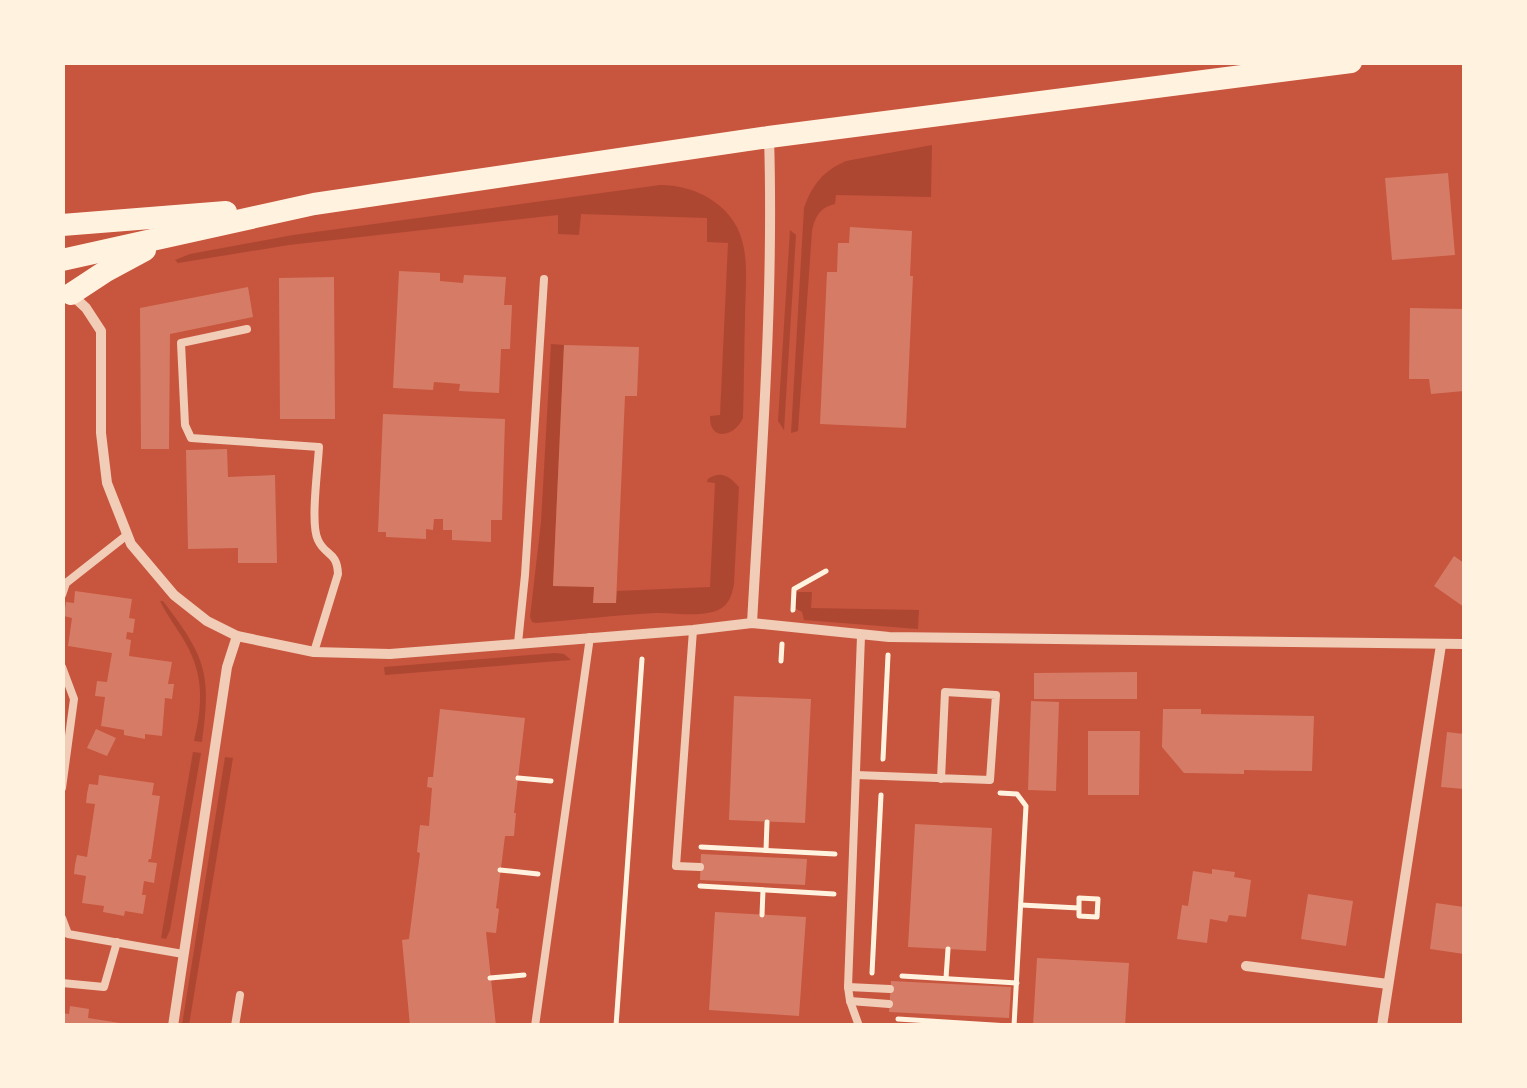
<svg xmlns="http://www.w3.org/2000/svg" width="1527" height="1088" viewBox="0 0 1527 1088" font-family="'DM Sans',sans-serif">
<rect width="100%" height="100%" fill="#c8553d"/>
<g fill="#ae4732">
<path d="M932,145L931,197L836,195L835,204C820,207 815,217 812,231L798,431L791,433L804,208C812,185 823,171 846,161Z"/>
<path d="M660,185C699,185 738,208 744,249C748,271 745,295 745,318C744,352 744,385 743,418C735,437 709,442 710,416L720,415L728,243L707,242V218L581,214L579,235L558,234V215L289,245L178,263L175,260L190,254L293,235Z"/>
<path d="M790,230L796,235L784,430L778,421Z"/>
<path d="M551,344L564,345L553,585L594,587V603H616L617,591L710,587L715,483L707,482L708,479C721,470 730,477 739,487L734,584C732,595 729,605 718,610C700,618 674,612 655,613C615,615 576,620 536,623L532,622L530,617L541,522Z"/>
<path d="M797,592H812L811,608L919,610L918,629L804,620L802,612L795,608Z"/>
<path d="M160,601H163C205,656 212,673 202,742L194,741C201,712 204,684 192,656C184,636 169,620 160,601Z"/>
<path d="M555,653L564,654L571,660L385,675L384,667Z"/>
<path d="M193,752L201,753L170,930L166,939L161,938Z"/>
<path d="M225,757L233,758L189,1025H182Z"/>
</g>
<g fill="#d67c66">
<path d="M1448,173L1455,255L1392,260L1385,178Z"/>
<path d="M850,227L912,231L910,276H913L906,428L820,424L827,272H837L838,243H849Z"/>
<path d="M399,271L440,273V281L463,283L464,275L506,277L504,305H512L510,349H501L499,393L459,391L460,384L434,382L433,390L393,388Z"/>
<path d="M334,277L335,419H280L279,278Z"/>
<path d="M248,287L253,317L170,334L169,449H141L140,308Z"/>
<path d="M1410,308L1464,309V391L1431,394L1429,379H1409Z"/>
<path d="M564,345L639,347L637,396H625L616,603H593L594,587L553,586Z"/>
<path d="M383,414L505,419L502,520H491V542L452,540V530H443V519H434L433,530L426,529V539L386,537V532H378Z"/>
<path d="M227,449L228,477L275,475L277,563H238V548L188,549L186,450Z"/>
<path d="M1454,556L1464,563V607L1434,586Z"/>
<path d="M75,591L132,599L129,618L135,619L133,633L127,632L126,639L131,640L129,656L172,662L168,684H174L172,699L165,698L162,736L145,734V739L124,735V730L101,726L105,697L95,696L97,681L107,682L112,653L68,646L72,618L64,616L66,602L74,603Z"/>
<path d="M1137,672V699H1034V673Z"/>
<path d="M734,696L811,699L805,823L729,820Z"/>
<path d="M1031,701L1059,702L1056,791L1028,790Z"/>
<path d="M440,709L525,718L514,813H516L514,836H505L496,908L499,909L496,933L486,932L496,1026H410L402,940L409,939L420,853L417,852L420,825L429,826L432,788L427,787L428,777H433Z"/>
<path d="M1163,709H1201V714L1314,716L1312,771L1244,770V774L1184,773L1162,747Z"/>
<path d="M96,729L116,738L107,756L87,748Z"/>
<path d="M1088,731H1140L1139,795H1088Z"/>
<path d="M1447,732L1464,734V789L1441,787Z"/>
<path d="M99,775L154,783L152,795L160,796L151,859H149L148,862L157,863L154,883L144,881L142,895H146L143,914L125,911L124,916L103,912L104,906L82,903L86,876L74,874L75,865L77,855L87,857L95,804L86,803L87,794L89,784L98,785Z"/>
<path d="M915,824L992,828L986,951L908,947Z"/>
<path d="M701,854L807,859L805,885L700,880Z"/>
<path d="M1212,869L1235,872L1234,877L1251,880L1246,917L1229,915L1227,922L1210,919L1207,943L1177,939L1182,905L1188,906L1193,871L1212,874Z"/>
<path d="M1308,894L1353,901L1346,946L1301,939Z"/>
<path d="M1436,903L1464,907V954L1430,949Z"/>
<path d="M715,912L806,917L799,1016L709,1010Z"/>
<path d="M1037,958L1129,963L1125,1026H1033Z"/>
<path d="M891,981L1011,987L1009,1018L889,1012Z"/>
<path d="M70,1006L89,1009L88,1018L120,1023V1026H62V1013L69,1014Z"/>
</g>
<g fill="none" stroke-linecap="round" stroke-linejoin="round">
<g stroke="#fff3e0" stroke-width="5">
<path d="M793,610L794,589L826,571"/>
<path d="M781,661L782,644"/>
<path d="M883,759L888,655"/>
<path d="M518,778L551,781"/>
<path d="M1000,793L1017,794L1026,806L1014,1026"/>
<path d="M701,847L835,854"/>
<path d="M766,850L767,822"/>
<path d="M500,870L538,874"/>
<path d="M700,886L834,894"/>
<path d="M1021,905L1079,908V898L1098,899L1097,917L1079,916V908"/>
<path d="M762,915L763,890"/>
<path d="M872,973L881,795"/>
<path d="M902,976L1017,983"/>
<path d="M490,978L524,975"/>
<path d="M946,978L948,949"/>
<path d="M898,1019L1009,1026"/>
<path d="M616,1026L642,659"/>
</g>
<g stroke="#f1ccb7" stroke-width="8">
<path d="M247,329L181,343L185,425L191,438L319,447C318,467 310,525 318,540C325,556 337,551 338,574L314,652"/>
<path d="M62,595L66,583L127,535"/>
<path d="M693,630L676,866L700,867"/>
<path d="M518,643L525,575L544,279"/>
<path d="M62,667L74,699L62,788"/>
<path d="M856,775L990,780L996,695L945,692L941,779"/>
<path d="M62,918L68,934L183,954"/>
<path d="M62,983L104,987L117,942"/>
<path d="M848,987L890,989"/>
<path d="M850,1001L889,1004"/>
<path d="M235,1026L240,995"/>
<path d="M535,1026L590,637"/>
<path d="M859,1026L850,1001L848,987L861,636"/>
</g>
<g stroke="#f1ccb7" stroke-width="10">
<path d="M72,295L86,308L101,331V433L107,483L131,544L174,595L207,621L237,636L314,652L390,654L693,630L752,623L889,637L1464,644"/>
<path d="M752,623C761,462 774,299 769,137"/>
<path d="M1246,966L1388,984"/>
<path d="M173,1026L227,667L237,636"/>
<path d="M1382,1026L1441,645"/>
</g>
<g stroke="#fff3e0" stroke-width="22">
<path d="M62,225L226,212"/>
<path d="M62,260L314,204L769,137L1351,62"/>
<path d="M71,294L106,271L145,250"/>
</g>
</g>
<rect width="1527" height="1088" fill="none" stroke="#fff3e0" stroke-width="130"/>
</svg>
